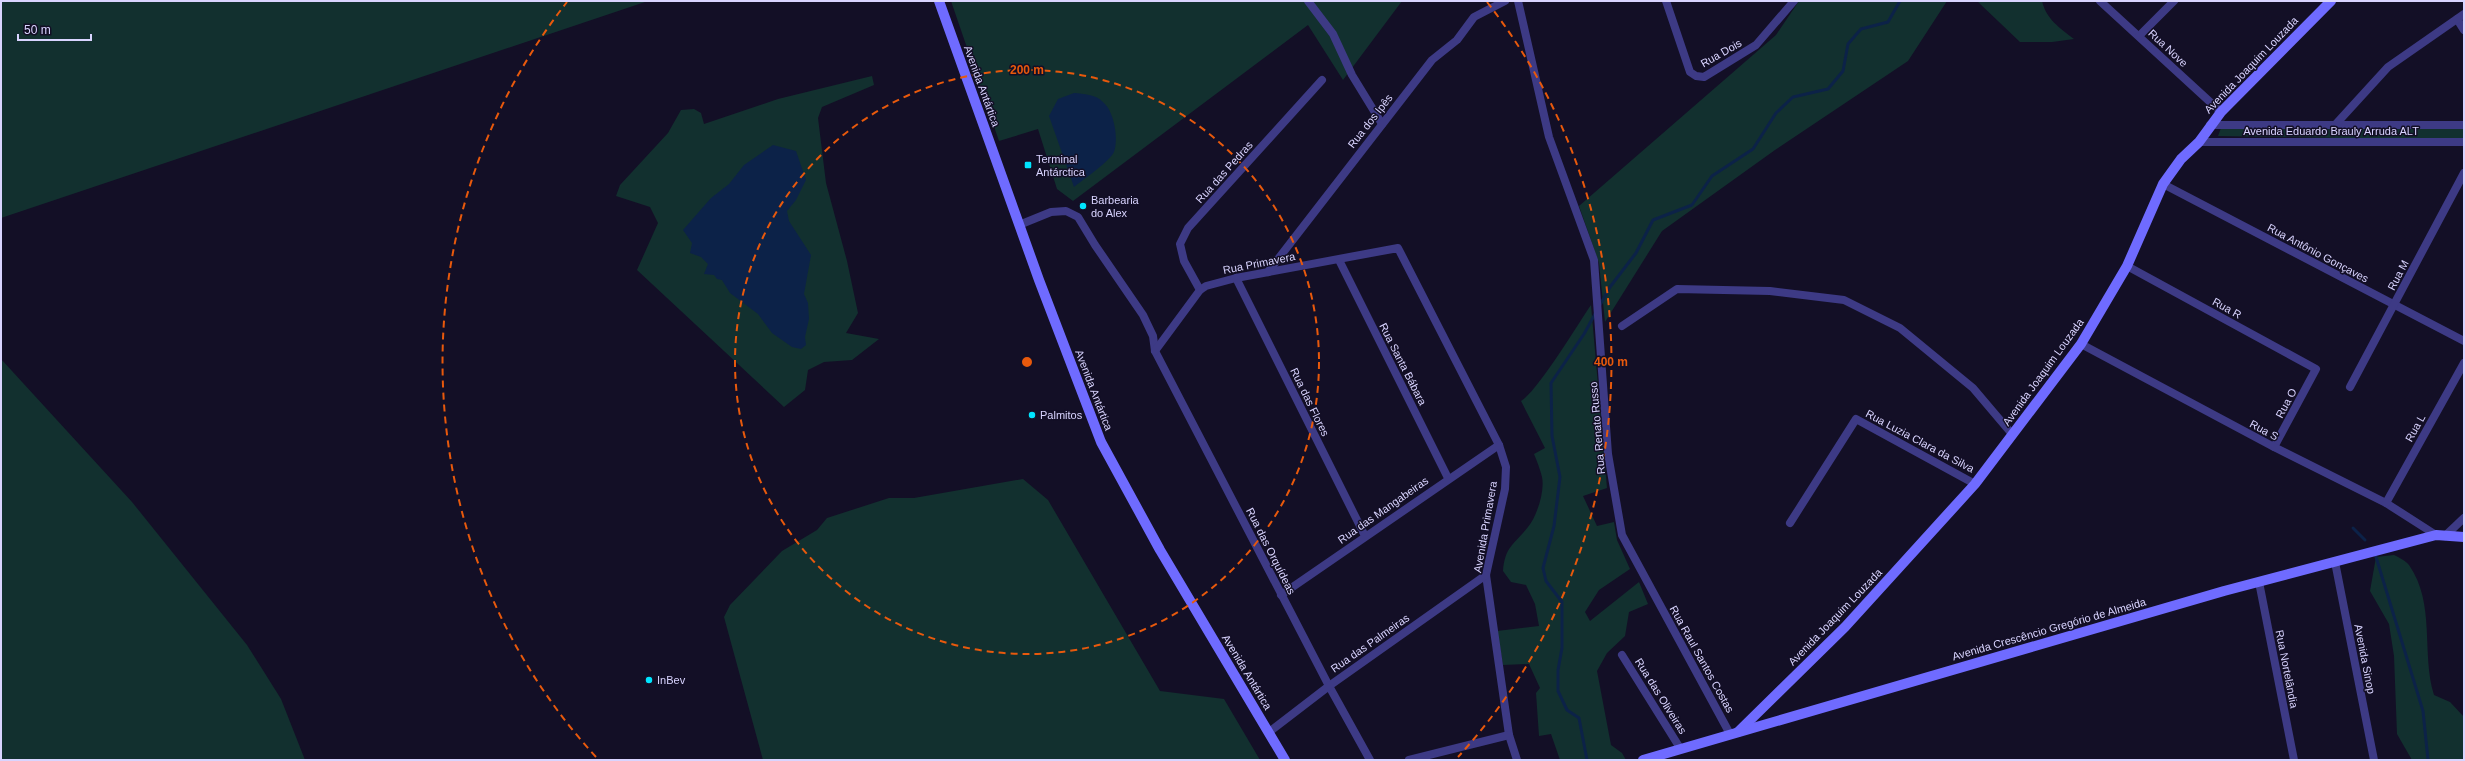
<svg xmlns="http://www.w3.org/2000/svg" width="2465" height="761" viewBox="0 0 2465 761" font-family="Helvetica,sans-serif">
<rect width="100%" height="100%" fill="#130f26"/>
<g fill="#12302f">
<path d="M1,1H648L1,218Z"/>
<path d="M951,1H1402L1343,80L1308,25L1073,201L1057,189L1038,129L999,141Z"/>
<path d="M1799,1H1947L1908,61L1775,150L1662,231L1605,322L1599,263L1579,206L1776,35Z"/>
<path d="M1977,1H2042C2046,19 2060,28 2074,39L2052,42H2020Z"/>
<path d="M872,76L874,85L822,107L818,118L826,183L847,261L858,313L846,333L879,339L852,360L824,362L808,370L805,390L784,407L637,270L658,223L650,207L616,196L620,185L668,133L681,110L694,109L701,113L704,124L778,99Z"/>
<path d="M2464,127V140L2218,136L2221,128Z"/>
<path d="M1591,305L1607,488L1583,496L1597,526L1614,522L1617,540L1630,569L1599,590L1585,612L1590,621L1639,582L1648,604L1629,612L1625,636L1607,653L1597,671L1611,745L1622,753L1626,760H1560L1551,734L1539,736L1536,693L1540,688L1529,664L1503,665L1497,631L1539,626L1535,604L1526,585L1511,582L1503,571C1505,546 1514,545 1528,527C1537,516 1545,491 1542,477C1540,469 1537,461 1534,454L1545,448L1521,401C1537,392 1578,324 1591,305Z"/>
<path d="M1,359L132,502L247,645L281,699L305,760H1Z"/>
<path d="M1023,479L1048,500L1160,691L1224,699L1260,760H763L724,617L730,605L782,551L817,530L827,518L889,498H914Z"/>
<path d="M2394,555C2398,557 2406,561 2409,565C2436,604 2421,653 2434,695L2450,702L2464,717V760H2412L2397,734L2394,656L2389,624L2370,591L2376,557Z"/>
</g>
<g fill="#0c2248">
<path d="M1074,93C1084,94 1095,94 1103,102C1114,111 1119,139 1114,152C1110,161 1083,180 1074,187L1049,116L1058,99Z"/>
<path d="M773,145L796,151L806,180L796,200L787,211L789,221L811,255L804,294L808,303L809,319L805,337L806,345L801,349L792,347L772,333L758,314L730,293L722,280L717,279L714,275L704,274L708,264L701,257L690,253L692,243L683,230L711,198L729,184L744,165Z"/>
</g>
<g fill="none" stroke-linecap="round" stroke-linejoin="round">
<g stroke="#0c2248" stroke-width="3">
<path d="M1600,305L1610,287L1636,253L1653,220L1692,205L1712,176L1753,149L1776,113L1793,97L1828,89L1843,71L1848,44L1861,29L1888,22L1900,1"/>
<path d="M2353,528L2365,540"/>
<path d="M2376,557L2423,711L2428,760"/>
<path d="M1587,760L1579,718L1567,710L1558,691V670L1562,648V602L1546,581L1543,568L1554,526L1560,477L1552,436L1551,383L1584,334L1595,314"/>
</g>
<g stroke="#3d3a85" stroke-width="8">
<path d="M1308,1L1333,34L1352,75L1382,124"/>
<path d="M1518,1L1549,137L1594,260L1608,454L1622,535L1730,734"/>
<path d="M1666,1L1690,72L1696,76L1704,77L1756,45L1794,1"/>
<path d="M2100,1L2221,112"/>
<path d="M2457,19L2464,30"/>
<path d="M2139,36L2174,1"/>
<path d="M2210,125H2464"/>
<path d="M2335,125L2388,67L2464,14"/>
<path d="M2199,142H2464"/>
<path d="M2163,184L2464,341"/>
<path d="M1019,225L1051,212L1066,211L1078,217L1095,245L1143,315L1153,336L1155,351L1329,686L1370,760"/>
<path d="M1339,260L1448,478"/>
<path d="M2127,266L2316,369L2274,447"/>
<path d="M1268,272L1432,60L1457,40L1474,17L1505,1"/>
<path d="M1236,278L1365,536"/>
<path d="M1200,290L1184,261L1180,244L1188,228L1322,80"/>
<path d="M1622,326L1677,289L1770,291L1844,300L1900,328L1973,388L2012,434"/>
<path d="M2081,344L2274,447L2386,503L2436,535"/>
<path d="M1155,351L1200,290L1206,286L1236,278L1398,248L1499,445L1506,467L1505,489L1486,575L1509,735L1517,760"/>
<path d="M2350,387L2464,173"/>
<path d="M2386,503L2464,363"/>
<path d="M1790,523L1856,419L1975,484"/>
<path d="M2445,536L2464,518"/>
<path d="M2335,562L2374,760"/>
<path d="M2259,582L2294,760"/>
<path d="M1281,595L1499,445"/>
<path d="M1622,655L1680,748"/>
<path d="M1269,732L1329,686L1486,575"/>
<path d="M1409,760L1509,735"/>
</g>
<g stroke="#6f6bff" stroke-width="10">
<path d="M939,1L1039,280L1101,442L1160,550L1285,760"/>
<path d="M1738,732L1845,627L1975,484L2081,344L2127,266L2163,184L2181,159L2199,142L2221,112L2331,1"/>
<path d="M1643,760L2224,591L2436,535L2464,537"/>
</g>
</g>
<g fill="none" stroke="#e8590c" stroke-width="2" stroke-dasharray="7 5">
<circle cx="1027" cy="362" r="292"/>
<path d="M596 757A584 584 0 0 1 567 2M1487 2A584 584 0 0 1 1458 757"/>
</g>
<g fill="#00e5ff" stroke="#130f26" stroke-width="1.5">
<rect x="1024" y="161" width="8" height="8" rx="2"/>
<circle cx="1083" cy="206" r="4"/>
<circle cx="1032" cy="415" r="4"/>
<circle cx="649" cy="680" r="4"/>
</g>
<g text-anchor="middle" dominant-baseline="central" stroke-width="3" stroke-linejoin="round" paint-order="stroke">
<g font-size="11" fill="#d9d4ff" stroke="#130f26">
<text transform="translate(2168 48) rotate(43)">Rua Nove</text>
<text transform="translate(1721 53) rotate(-30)">Rua Dois</text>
<text transform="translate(2251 65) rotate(-46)">Avenida Joaquim Louzada</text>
<text transform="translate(982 86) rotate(70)">Avenida Antártica</text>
<text transform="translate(1370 121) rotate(-52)">Rua dos Ipês</text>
<text x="2331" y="131">Avenida Eduardo Brauly Arruda ALT</text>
<text transform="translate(1224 172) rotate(-48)">Rua das Pedras</text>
<text transform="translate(2318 253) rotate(28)">Rua Antônio Gonçaves</text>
<text transform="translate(1259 263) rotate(-11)">Rua Primavera</text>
<text transform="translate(2398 275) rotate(-62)">Rua M</text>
<text transform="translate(2227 308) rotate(29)">Rua R</text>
<text transform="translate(1403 364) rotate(63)">Rua Santa Bábara</text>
<text transform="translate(2043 372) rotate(-54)">Avenida Joaquim Louzada</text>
<text transform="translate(1094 390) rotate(69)">Avenida Antártica</text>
<text transform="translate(1310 402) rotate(64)">Rua das Flores</text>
<text transform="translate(2286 403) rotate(-62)">Rua O</text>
<text transform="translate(1597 428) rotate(-95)">Rua Renato Russo</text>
<text transform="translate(2415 428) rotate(-61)">Rua L</text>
<text transform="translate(2264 430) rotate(28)">Rua S</text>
<text transform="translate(1920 441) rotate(28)">Rua Luzia Clara da Silva</text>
<text transform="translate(1383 510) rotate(-35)">Rua das Mangabeiras</text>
<text transform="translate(1485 527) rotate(-80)">Avenida Primavera</text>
<text transform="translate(1271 551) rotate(63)">Rua das Orquídeas</text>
<text transform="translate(1835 617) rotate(-46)">Avenida Joaquim Louzada</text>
<text transform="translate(2049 629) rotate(-16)">Avenida Crescêncio Gregório de Almeida</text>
<text transform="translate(1370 643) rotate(-35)">Rua das Palmeiras</text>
<text transform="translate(1702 659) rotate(61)">Rua Raul Santos Costas</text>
<text transform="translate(2365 659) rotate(79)">Avenida Sinop</text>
<text transform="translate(2287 669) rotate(79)">Rua Nortelândia</text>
<text transform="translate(1247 672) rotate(59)">Avenida Antártica</text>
<text transform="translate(1661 696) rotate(58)">Rua das Oliveiras</text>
</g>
<g font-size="11" fill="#d9d4ff" stroke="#130f26" text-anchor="start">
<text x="1036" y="159">Terminal<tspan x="1036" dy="13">Antárctica</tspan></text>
<text x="1091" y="200">Barbearia<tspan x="1091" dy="13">do Alex</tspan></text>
<text x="1040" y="415">Palmitos</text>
<text x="657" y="680">InBev</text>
</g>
</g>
<circle cx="1027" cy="362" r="6" fill="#e8590c" stroke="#130f26" stroke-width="2"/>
<g font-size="12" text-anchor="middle" font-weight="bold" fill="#e8590c" stroke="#130f26" stroke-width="3" stroke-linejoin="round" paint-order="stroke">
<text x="1027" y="74">200 m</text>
<text x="1611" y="366">400 m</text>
</g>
<rect width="2465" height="761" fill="none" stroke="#d9d4ff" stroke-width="4"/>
<path d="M18 34v6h73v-6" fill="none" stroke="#d9d4ff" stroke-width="2"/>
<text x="24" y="34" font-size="12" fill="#d9d4ff" stroke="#130f26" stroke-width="3" paint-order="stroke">50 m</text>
</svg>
